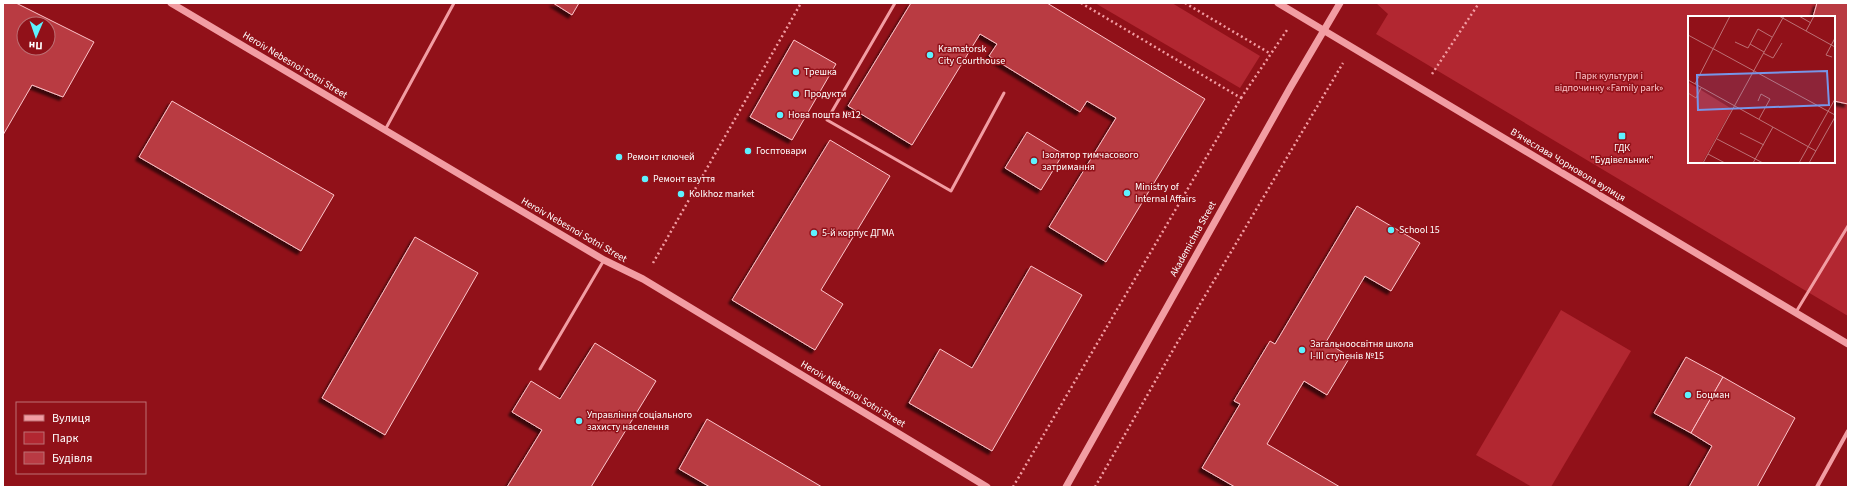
<svg xmlns="http://www.w3.org/2000/svg" width="1851" height="490" viewBox="0 0 1851 490" font-family="'Source Sans 3',sans-serif">
<defs>
<filter id="shadow"><feDropShadow dx="-3.5" dy="3.5" stdDeviation="1" flood-color="#0009"/></filter>
</defs>
<rect width="100%" height="100%" fill="#911119"/>
<g fill="#b22731" fill-rule="evenodd">
<path d="M1095,3H1172L1260,56L1240,88Z"/>
<path d="M1376,3H1848V316L1376,34L1388,14ZM1689,17H1834V162H1689Z"/>
<path d="M1561,310L1631,351L1551,487H1532L1476,455Z"/>
</g>
<g fill="#b93a43" stroke="#fdc4c9" fill-rule="evenodd" filter="url(#shadow)">
<path d="M3,3H16L94,42L63,97L32,85L3,135ZM24,24H48V48H24Z"/>
<path d="M553,3H579L572,15Z"/>
<path d="M911,3H1047L1205,99L1106,262L1049,227L1116,118L1087,101L1080,112L989,56L997,44L980,34L912,145L848,106Z"/>
<path d="M1817,3H1848V104L1834,101V17H1813Z"/>
<path d="M794,40L836,64L792,140L750,117Z"/>
<path d="M172,101L334,195L301,251L139,157Z"/>
<path d="M1027,132L1063,154L1041,190L1005,168Z"/>
<path d="M830,140L890,176L821,290L843,304L815,350L732,300Z"/>
<path d="M1357,206L1420,243L1391,291L1365,276L1326,342L1350,357L1327,395L1304,381L1267,444L1340,487H1235L1202,468L1240,404L1234,401L1270,341L1275,344Z"/>
<path d="M415,237L478,273L385,435L322,398Z"/>
<path d="M1031,266L1082,295L992,451L909,403L940,349L972,368Z"/>
<path d="M595,343L656,381L591,487H507L542,430L512,412L531,381L560,399Z"/>
<path d="M1686,357L1723,377L1691,433L1654,413Z"/>
<path d="M1723,377L1795,418L1757,487H1689L1712,446L1691,433Z"/>
<path d="M707,419L822,487H710L679,469Z"/>
</g>
<g fill="none" stroke-linecap="round" stroke-linejoin="round">
<g stroke="#f29da3" stroke-width="2.5" stroke-dasharray="2 3" stroke-linecap="butt">
<path d="M1185,3L1271,54"/>
<path d="M1432,74L1479,3"/>
<path d="M1241,98L1287,30"/>
<path d="M653,263L801,3"/>
<path d="M1013,487L1241,98L1081,3"/>
<path d="M1095,487L1177,343L1343,63"/>
</g>
<g stroke="#f29da3" stroke-width="3">
<path d="M895,3L827,120L951,191L1004,93"/>
<path d="M385,130L454,3"/>
<path d="M1796,312L1848,226"/>
<path d="M540,369L604,260"/>
</g>
<path stroke="#f29da3" stroke-width="4" d="M1817,487L1848,431"/>
<g stroke="#f29da3" stroke-width="7">
<path d="M171,3L604,260L643,279L987,487"/>
<path d="M1278,3L1848,344"/>
<path d="M1066,487L1290,88L1340,3"/>
</g>
</g>
<g fill="#5ef1ff" stroke="#911119" stroke-width="1.5">
<circle cx="930" cy="55" r="4"/>
<circle cx="796" cy="72" r="4"/>
<circle cx="796" cy="94" r="4"/>
<circle cx="780" cy="115" r="4"/>
<rect x="1618" y="132" width="8" height="8" rx="2"/>
<circle cx="748" cy="151" r="4"/>
<circle cx="619" cy="157" r="4"/>
<circle cx="1034" cy="161" r="4"/>
<circle cx="645" cy="179" r="4"/>
<circle cx="1127" cy="193" r="4"/>
<circle cx="681" cy="194" r="4"/>
<circle cx="1391" cy="230" r="4"/>
<circle cx="814" cy="233" r="4"/>
<circle cx="1302" cy="350" r="4"/>
<circle cx="1688" cy="395" r="4"/>
<circle cx="579" cy="421" r="4"/>
</g>
<g text-anchor="middle" dominant-baseline="central" stroke-width="3" stroke-linejoin="round" paint-order="stroke">
<g font-size="10" fill="#fff" stroke="#911119" text-anchor="start">
<text x="938" y="49">Kramatorsk<tspan x="938" dy="12">City Courthouse</tspan></text>
<text x="804" y="72">Трешка</text>
<text x="804" y="94">Продукти</text>
<text x="788" y="115">Нова пошта №12</text>
<text x="1622" y="148" text-anchor="middle">ГДК<tspan x="1622" dy="12">"Будівельник"</tspan></text>
<text x="756" y="151">Госптовари</text>
<text x="1042" y="155">Ізолятор тимчасового<tspan x="1042" dy="12">затримання</tspan></text>
<text x="627" y="157">Ремонт ключей</text>
<text x="653" y="179">Ремонт взуття</text>
<text x="1135" y="187">Ministry of<tspan x="1135" dy="12">Internal Affairs</tspan></text>
<text x="689" y="194">Kolkhoz market</text>
<text x="1399" y="230">School 15</text>
<text x="822" y="233">5-й корпус ДГМА</text>
<text x="1310" y="344">Загальноосвітня школа<tspan x="1310" dy="12">І-ІІІ ступенів №15</tspan></text>
<text x="1696" y="395">Боцман</text>
<text x="587" y="415">Управління соціального<tspan x="587" dy="12">захисту населення</tspan></text>
</g>
<g font-size="10" fill="#fff" stroke="#911119">
<text transform="translate(295 65) rotate(31)">Heroiv Nebesnoi Sotni Street</text>
<text transform="translate(1568 165) rotate(31)">В'ячеслава Чорновола вулиця</text>
<text transform="translate(574 230) rotate(30)">Heroiv Nebesnoi Sotni Street</text>
<text transform="translate(1193 239) rotate(-61)">Akademichna Street</text>
<text transform="translate(853 394) rotate(31)">Heroiv Nebesnoi Sotni Street</text>
</g>
<g font-size="10" fill="#fdc4c9" stroke="#911119">
<text x="1609" y="76">Парк культури і<tspan x="1609" dy="12">відпочинку «Family park»</tspan></text>
</g>
</g>
<g transform="translate(1688 16)">
<rect width="147" height="147" fill="#911119"/>
<path d="M0,66L44,93L14,147H0Z" fill="#b22731"/>
<path fill="none" stroke="#bd7075" stroke-width="1" d="M91,0L147,31M111,0L123,7M118,15L126,0M0,19L147,99M47,26L60,32L70,13L84,21M62,28L76,36M75,37L85,42L94,27M144,41L138,39L147,22M0,64L128,135M7,68L42,0M0,77L8,82L13,72M70,85L73,78L82,83L71,103M52,117L76,129M29,123L75,147M20,138L37,147M15,147L96,0M65,147L85,111M111,147L147,83M121,147L147,101"/>
<path fill="#7795e8" fill-opacity="0.15" stroke="#7795e8" stroke-width="2" d="M139,55L141,89L10,94L9,59Z"/>
<rect width="147" height="147" fill="none" stroke="#fff" stroke-width="2"/>
</g>
<rect width="1851" height="490" fill="none" stroke="#ffffff" stroke-width="8"/>
<rect x="16" y="402" width="130" height="72" fill="#911119" stroke="#bd7075"/>
<rect x="24" y="415" width="20" height="6" fill="#f29da3" stroke="#bd7075"/>
<text x="52" y="422" font-size="12" fill="#ffffff">Вулиця</text>
<rect x="24" y="432" width="20" height="12" fill="#b22731" stroke="#bd7075"/>
<text x="52" y="442" font-size="12" fill="#ffffff">Парк</text>
<rect x="24" y="452" width="20" height="12" fill="#b93a43" stroke="#bd7075"/>
<text x="52" y="462" font-size="12" fill="#ffffff">Будівля</text>
<g transform="translate(36 36) rotate(182)"><circle r="19" fill="#911119" stroke="#bd7075"/>
<path d="M0-3L7 15L0 10L-7 15Z" fill="#5ef1ff"/>
<text y="-6" font-size="11" font-weight="bold" text-anchor="middle" fill="#ffffff">Пн</text>
</g>
</svg>
